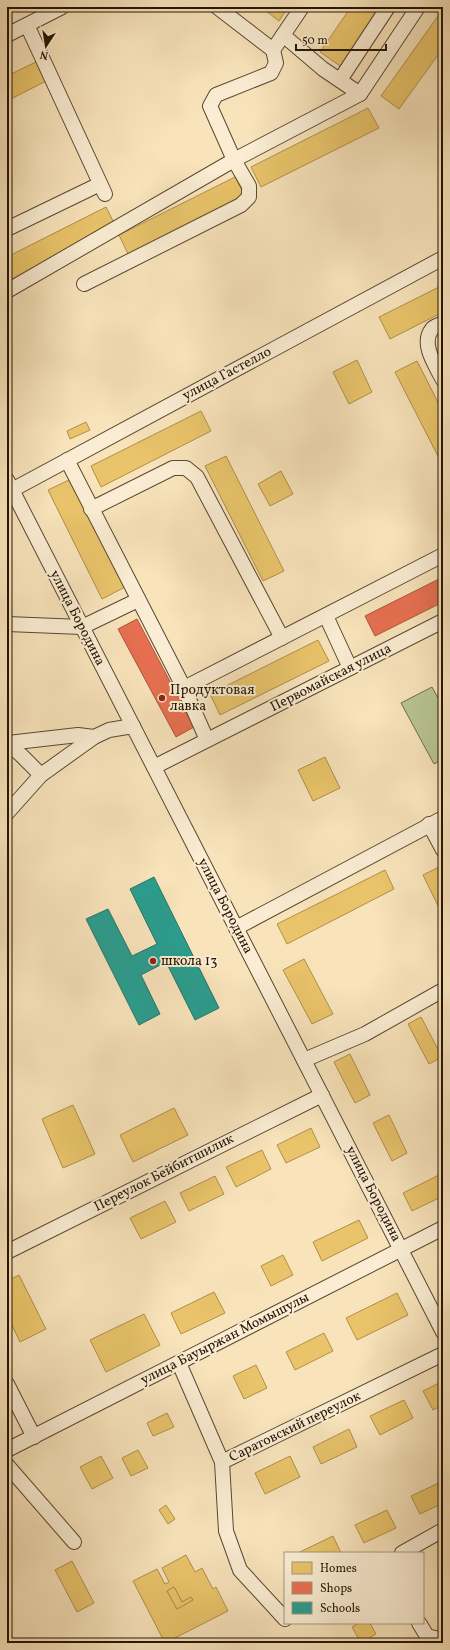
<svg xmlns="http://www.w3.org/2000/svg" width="450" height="1650" viewBox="0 0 450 1650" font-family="Vollkorn,serif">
<rect width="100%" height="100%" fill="#f8e3bb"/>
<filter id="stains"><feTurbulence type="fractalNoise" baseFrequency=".005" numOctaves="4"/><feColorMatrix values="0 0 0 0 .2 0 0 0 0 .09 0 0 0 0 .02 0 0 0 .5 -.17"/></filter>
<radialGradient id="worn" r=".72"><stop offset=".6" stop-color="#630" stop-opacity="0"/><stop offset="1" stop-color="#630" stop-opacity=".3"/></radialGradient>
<path fill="#b8c594" stroke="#6e6c4b" d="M432,687L443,707V759L434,764L401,703Z"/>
<g fill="#e9c46a" stroke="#ae8f4b" fill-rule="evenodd">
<path d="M261,7H288L279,21Z"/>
<path d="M351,7H380L340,66L320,52Z"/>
<path d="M443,9V48L399,109L381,96Z"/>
<path d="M40,60L50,79L7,101V76Z"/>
<path d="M368,108L379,128L261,187L251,167Z"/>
<path d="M235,177L246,198L129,256L119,235Z"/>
<path d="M106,207L116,227L7,282V257Z"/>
<path d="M443,285V312L390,339L379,317Z"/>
<path d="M357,360L372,392L349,404L333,372Z"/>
<path d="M417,361L443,412V466L395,372Z"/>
<path d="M201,411L211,431L101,487L91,466Z"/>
<path d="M86,422L90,430L70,439L67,431Z"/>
<path d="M226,456L284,571L263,581L205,466Z"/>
<path d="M281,471L293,494L270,506L258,484Z"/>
<path d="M71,479L125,587L102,599L48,490Z"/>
<path d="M318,640L329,661L220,715L210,694Z"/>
<path d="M325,757L340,788L313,801L298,770Z"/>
<path d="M441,866L443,870V916L423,875Z"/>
<path d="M385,870L394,889L287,944L277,924Z"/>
<path d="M304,959L333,1014L312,1024L283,970Z"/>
<path d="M421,1017L442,1057L429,1064L408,1024Z"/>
<path d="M350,1054L370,1095L355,1103L334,1062Z"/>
<path d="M73,1105L95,1154L63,1168L42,1119Z"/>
<path d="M174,1108L188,1135L133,1162L120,1135Z"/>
<path d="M389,1115L407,1153L392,1161L373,1123Z"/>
<path d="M311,1128L320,1147L286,1163L277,1145Z"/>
<path d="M262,1150L271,1169L236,1187L226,1167Z"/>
<path d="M443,1173V1196L412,1211L403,1193Z"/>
<path d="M215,1176L224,1194L189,1211L180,1193Z"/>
<path d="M165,1201L176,1222L141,1239L130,1218Z"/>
<path d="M359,1220L368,1238L322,1261L313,1242Z"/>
<path d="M283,1255L293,1275L271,1286L261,1266Z"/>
<path d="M19,1275L46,1329L20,1342L7,1315V1281Z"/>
<path d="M214,1292L225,1313L181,1334L171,1313Z"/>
<path d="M397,1293L408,1315L357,1340L346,1318Z"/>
<path d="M144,1314L160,1345L106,1372L90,1340Z"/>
<path d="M324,1333L333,1351L295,1370L286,1352Z"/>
<path d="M256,1365L267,1388L244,1399L233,1376Z"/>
<path d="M443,1381V1405L433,1410L423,1391Z"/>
<path d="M404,1400L413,1418L380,1435L370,1416Z"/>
<path d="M167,1413L174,1427L153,1436L147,1423Z"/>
<path d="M349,1429L357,1447L321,1464L313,1447Z"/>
<path d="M138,1450L148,1468L131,1476L122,1458Z"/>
<path d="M101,1456L113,1478L92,1489L80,1467Z"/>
<path d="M290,1456L300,1477L265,1494L255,1473Z"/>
<path d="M443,1481V1503L420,1514L411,1496Z"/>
<path d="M166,1505L175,1519L168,1524L159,1510Z"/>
<path d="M387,1510L396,1528L364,1543L355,1525Z"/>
<path d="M333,1536L341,1553H298Z"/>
<path d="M186,1555L195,1572L202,1568L213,1589L216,1587L228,1611L165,1643L133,1581L157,1569L165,1584L169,1582L162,1568ZM174,1587L182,1602L191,1597L193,1600L177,1609L167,1591Z"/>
<path d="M72,1561L94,1603L77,1612L55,1570Z"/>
<path d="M174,1587L182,1602L191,1597L193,1600L177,1609L167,1591Z"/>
<path d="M359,1623H370L376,1634L361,1643L352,1627Z"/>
</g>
<g fill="#e76f51" stroke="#ac5439">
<path d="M443,577V602L375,636L365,616Z"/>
<path d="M137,619L194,727L176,737L118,629Z"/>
</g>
<path fill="#2a9d8f" stroke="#287465" d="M154,877L219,1008L195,1020L166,962L141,975L160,1014L139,1025L86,919L108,909L132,956L157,944L130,889Z"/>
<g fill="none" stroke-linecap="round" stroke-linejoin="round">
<g stroke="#594830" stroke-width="16">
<g id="minor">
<path d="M217,7L273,50L302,7"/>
<path d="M27,25L105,194"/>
<path d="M7,35L62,7"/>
<path d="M283,35L323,69L360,94"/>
<path d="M340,80L388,7"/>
<path d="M7,229L100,184"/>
<path d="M84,284L241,205L249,197V186L234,160L360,94L418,7"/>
<path d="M7,291L234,160L210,106L216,95L271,73L276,63L273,50"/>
<path d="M443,323C440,325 434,326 432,329C420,344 436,366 443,380"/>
<path d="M67,460L184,688L207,740"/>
<path d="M7,480L443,1332"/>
<path d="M12,490L443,258"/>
<path d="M91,509L173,468H186L197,477L282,638"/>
<path d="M326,616L350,668"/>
<path d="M7,624L82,627L138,600"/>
<path d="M184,688L443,555"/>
<path d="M7,743L21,755L41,775"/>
<path d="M8,743L78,735L94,737"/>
<path d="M154,767L443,621"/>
<path d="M7,813L41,775L94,737L109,730L133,726"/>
<path d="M429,824L443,850"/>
<path d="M236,928L443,818"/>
<path d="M304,1060L365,1034L443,990"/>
<path d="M7,1252L322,1095"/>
<path d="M179,1363L222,1462L443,1354"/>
<path d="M7,1384L34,1437"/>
<path d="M7,1450L443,1228"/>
<path d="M222,1462L226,1531L240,1570L285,1619"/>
<path d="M7,1465L74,1542"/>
<path d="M402,1553L443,1530"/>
<path d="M419,1623L427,1636L443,1640"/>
</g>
</g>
<use href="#minor" stroke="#faedd3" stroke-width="14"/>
</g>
<g fill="#8f2418" stroke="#faedd3" stroke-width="1.5">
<circle cx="162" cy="698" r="4"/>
<circle cx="153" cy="961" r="4"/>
</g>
<g text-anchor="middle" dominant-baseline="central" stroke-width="4" stroke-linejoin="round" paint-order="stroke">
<g font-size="14" fill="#241402" stroke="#faedd3">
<text transform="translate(227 374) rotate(-28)">улица Гастелло</text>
<text transform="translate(77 618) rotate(63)">улица Бородина</text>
<text transform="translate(331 678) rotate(-27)">Первомайская улица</text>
<text transform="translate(225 906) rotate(63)">улица Бородина</text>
<text transform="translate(164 1173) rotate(-27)">Переулок Бейбитшилик</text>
<text transform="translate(373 1194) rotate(63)">улица Бородина</text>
<text transform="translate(225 1339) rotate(-27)">улица Бауыржан Момышулы</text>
<text transform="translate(295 1427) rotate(-26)">Саратовский переулок</text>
</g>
<g font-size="14" fill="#241402" stroke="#faedd3" text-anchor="start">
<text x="170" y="690">Продуктовая<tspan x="170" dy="16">лавка</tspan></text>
<text x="161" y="961">школа 13</text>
</g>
</g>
<rect width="450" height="1650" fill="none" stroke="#f8e3bb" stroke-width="24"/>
<rect x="8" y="8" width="434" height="1634" fill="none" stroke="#241402" stroke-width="2"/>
<rect x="12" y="12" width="426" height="1626" fill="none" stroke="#241402"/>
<rect x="284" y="1552" width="140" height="72" fill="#faedd3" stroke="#a4967f"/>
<rect x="292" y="1562" width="20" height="12" fill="#e9c46a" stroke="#a4967f"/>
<text x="320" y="1572" font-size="12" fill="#241402">Homes</text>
<rect x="292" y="1582" width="20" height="12" fill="#e76f51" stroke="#a4967f"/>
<text x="320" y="1592" font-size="12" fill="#241402">Shops</text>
<rect x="292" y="1602" width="20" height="12" fill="#2a9d8f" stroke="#a4967f"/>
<text x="320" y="1612" font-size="12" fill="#241402">Schools</text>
<g transform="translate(46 46) rotate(192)" stroke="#faedd3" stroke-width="3" paint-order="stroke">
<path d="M0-3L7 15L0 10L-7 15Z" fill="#241402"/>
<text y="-6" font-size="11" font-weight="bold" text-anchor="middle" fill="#241402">N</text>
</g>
<path d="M296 44v6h90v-6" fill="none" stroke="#241402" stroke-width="2"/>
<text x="302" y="44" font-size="12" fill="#241402" stroke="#faedd3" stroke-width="3" paint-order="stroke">50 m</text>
<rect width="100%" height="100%" filter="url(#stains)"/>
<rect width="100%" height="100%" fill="url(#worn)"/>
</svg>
